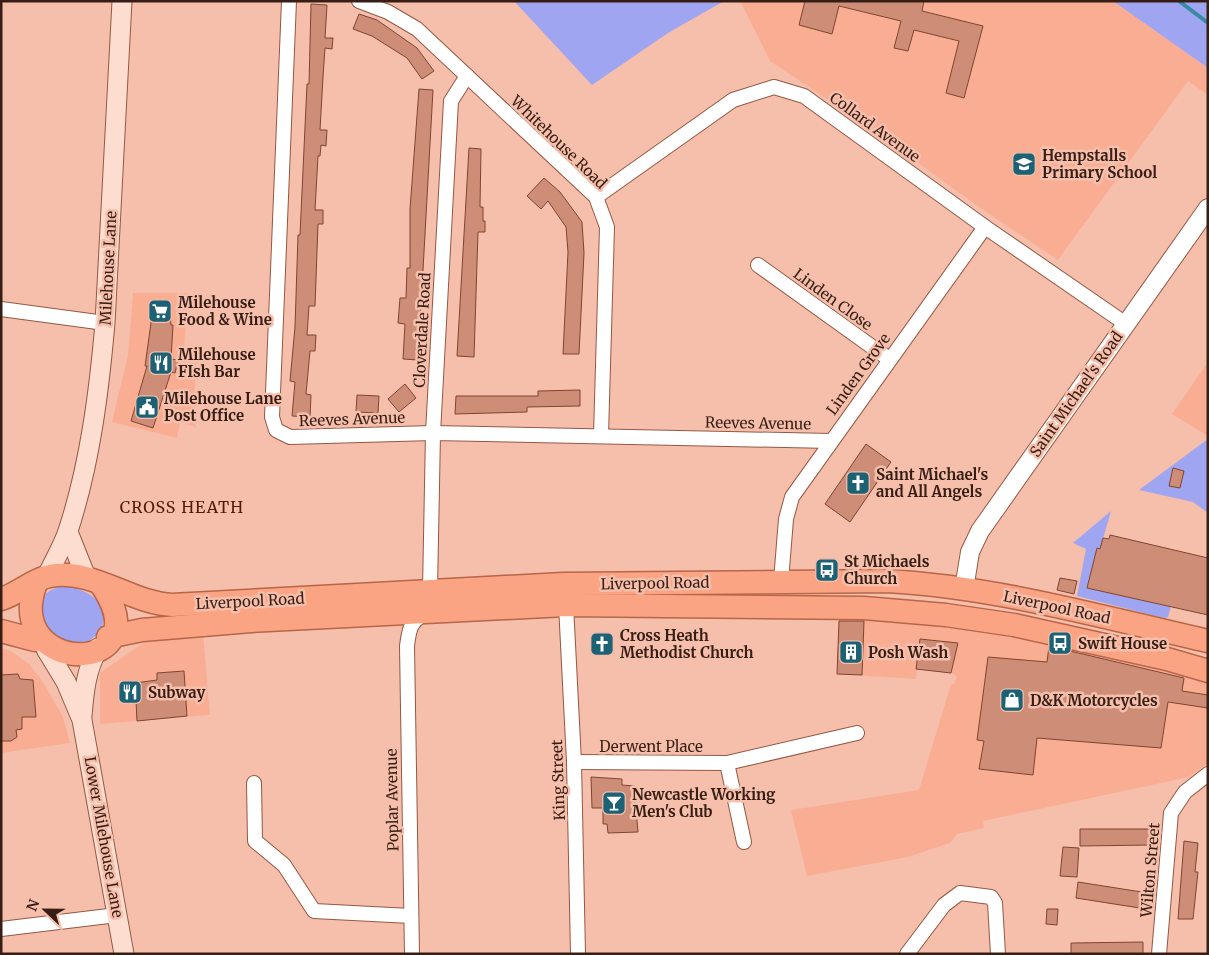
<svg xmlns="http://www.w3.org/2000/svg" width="1209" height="955" viewBox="0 0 1209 955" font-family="Merriweather,serif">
<rect width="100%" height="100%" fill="#f6bfac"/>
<g fill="#f9ae93">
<path d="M740,1H1113L1208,68V95L1188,81L1058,260L979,207L860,121L770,61Z"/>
<path d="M133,293H188L184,349L197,351L193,418L196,427L180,422L177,438L112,422L128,355Z"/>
<path d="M1208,362V436L1172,414Z"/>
<path d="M839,617H865L977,631L1037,642L1208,679V763L1189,777L983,821L984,828L957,834L950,843L908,857L807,876L791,810L919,790L951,684H954L957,676L951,673L917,669L916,679L837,674Z"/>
<path d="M203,634L210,715L100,724V673L146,641Z"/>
<path d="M1,648L11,651L29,664L43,682L63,717L70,743L1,753Z"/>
</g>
<g fill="#a0a5f1">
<path d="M514,1H724L668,33L592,85Z"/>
<path d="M1113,1H1208V68Z"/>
<path d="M1208,439V513L1193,502L1139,490Z"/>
<path d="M1111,511L1100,549L1097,548L1087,588L1171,606L1168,617L1164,618L1077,596L1086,549L1073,543Z"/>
<path d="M64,586C131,596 101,657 64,641C56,637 47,628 40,622C42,600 39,591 64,586Z"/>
</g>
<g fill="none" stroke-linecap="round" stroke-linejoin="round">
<path stroke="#398ba4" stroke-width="4" d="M1179,1L1208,23"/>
</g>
<g fill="#ce8d76" stroke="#7f4530">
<path d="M805,1H924L922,11L983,26L964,98L946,93L959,41L914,30L908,51L894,48L901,21L839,6L832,34L799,25Z"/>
<path d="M311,4L327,5L325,38H333L332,49L325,48L323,77L320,130H327L326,146L321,145L320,156H318L315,210H323V224H318L315,306H309L307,335H316L315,351H310L306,394L311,395L310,417L292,416L295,382L290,381L295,327L298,235H300L307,84H309Z"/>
<path d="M359,14L377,20L417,48L434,71L422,79L407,58L372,36L353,29Z"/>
<path d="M419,89L433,90L418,360L403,359L405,324L398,323L400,298H406L407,268H410V209Z"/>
<path d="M469,148L481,149L480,207H483V221H485V232H478L474,357L457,356Z"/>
<path d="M544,178L560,192L582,222L584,253L579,354H563L568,252L566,227L548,201L541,209L527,196Z"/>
<path d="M169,303L171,325H173L171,359L178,360L175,373L171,372L153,428L131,421L147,366H145L151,323L150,304Z"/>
<path d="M405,384L416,398L399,412L388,399Z"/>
<path d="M580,390V406L527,407V412L455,414L456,396H538V391Z"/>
<path d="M357,395L379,396L378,413L356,412Z"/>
<path d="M866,444L891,462L850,522L825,504Z"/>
<path d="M1173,468L1184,471L1180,488L1169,486Z"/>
<path d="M1110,535L1208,558V615L1087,588L1097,548L1100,549L1103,538L1109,539Z"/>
<path d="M1060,578L1077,581L1074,594L1057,590Z"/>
<path d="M839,621H864L862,675L837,674Z"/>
<path d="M920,639L958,643L951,673L916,669Z"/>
<path d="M1049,646L1184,678L1182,691L1208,695V708L1168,702L1161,748L1037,738L1033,775L979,769L984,741L977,740L988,657L1047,662Z"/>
<path d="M184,671L187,716L137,721L136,701H121V685L157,680V673Z"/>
<path d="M18,674L20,679L33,680L36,717H22V729L16,730L17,737L11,741H1V675Z"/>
<path d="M591,777L622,779V785L634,786L638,832L608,833L607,824H603V808H592Z"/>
<path d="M1080,829H1152V845L1080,846Z"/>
<path d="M1184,841L1198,843L1195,872H1198L1193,919H1178Z"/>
<path d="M1063,847L1079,848L1077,877L1060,876Z"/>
<path d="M1078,882L1148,893L1146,909L1076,898Z"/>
<path d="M1047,909H1058L1057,925L1046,924Z"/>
<path d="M1143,942V954H1071V943Z"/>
</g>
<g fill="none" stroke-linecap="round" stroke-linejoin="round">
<g stroke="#945842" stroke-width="16">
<g id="minor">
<path d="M289,1L272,417L276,430L290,437L433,433L831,441"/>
<path d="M359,1L388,12L417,29L596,197L607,227L601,435"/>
<path d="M596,197L733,100L774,87L804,96L985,227L1126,324"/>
<path d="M758,265L889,359"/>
<path d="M1,309L105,323"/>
<path d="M781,581L786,519L792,497L985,227"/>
<path d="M430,590L433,433L451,101L467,76"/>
<path d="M566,605L574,762L578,954"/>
<path d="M574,762L727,763L857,733"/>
<path d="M727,763L744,842"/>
<path d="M254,783L255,841L284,865L314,911L411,916"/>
<path d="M1,929L117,915"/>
<path d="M412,954L407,646C409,630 410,622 424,614"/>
<path d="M907,954L944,905L960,893L991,897L995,903L998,954"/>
<path d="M1159,954L1171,813L1185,792L1208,774"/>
</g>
</g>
<g stroke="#945842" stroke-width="20">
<path id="tertiary" d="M964,589L970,552L980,531L1208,208"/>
</g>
<g stroke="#945842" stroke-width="21">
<g id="secondary">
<path d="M68,532L86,577"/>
<path d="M47,576C54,561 63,546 68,531C90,464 99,392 105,323L122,1"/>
<path d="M46,649L66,682L82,720L124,954"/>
<path d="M82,716C84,691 86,671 98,648"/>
</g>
</g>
<g stroke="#b66649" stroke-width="25">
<g id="trunk">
<path d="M36,583C0,678 167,678 100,583"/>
<path d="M1,599C18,594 33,579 50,576C93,568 130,603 172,605L563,584L887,581C996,587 1102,617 1208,641"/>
<path d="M1,631L35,640"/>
<path d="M108,637L142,630L251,621L566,605L864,608L946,615L1014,625L1167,659L1208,671"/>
</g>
</g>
<use href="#minor" stroke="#fff" stroke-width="14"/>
<use href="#tertiary" stroke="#fff" stroke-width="18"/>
<use href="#secondary" stroke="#feddd1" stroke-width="19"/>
<use href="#trunk" stroke="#fba484" stroke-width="22"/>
</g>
<defs>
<g id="school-square" transform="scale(1.25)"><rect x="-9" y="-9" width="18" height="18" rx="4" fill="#1d6174" stroke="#f6bfac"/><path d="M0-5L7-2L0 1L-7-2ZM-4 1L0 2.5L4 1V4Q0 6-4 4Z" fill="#fff"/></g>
<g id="supermarket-square" transform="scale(1.25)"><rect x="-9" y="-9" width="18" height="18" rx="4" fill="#1d6174" stroke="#f6bfac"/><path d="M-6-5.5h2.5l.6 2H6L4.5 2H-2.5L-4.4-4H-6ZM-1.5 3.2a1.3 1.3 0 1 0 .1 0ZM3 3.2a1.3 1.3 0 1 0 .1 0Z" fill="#fff"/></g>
<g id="restaurant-square" transform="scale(1.25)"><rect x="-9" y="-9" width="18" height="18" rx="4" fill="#1d6174" stroke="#f6bfac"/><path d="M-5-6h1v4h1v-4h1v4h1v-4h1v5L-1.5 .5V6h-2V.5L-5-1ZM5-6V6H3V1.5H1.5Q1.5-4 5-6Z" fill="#fff"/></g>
<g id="civic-square" transform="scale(1.25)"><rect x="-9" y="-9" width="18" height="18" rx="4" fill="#1d6174" stroke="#f6bfac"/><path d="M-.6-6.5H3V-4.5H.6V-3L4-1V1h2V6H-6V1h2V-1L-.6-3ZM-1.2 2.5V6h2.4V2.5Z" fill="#fff"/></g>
<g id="church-square" transform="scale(1.25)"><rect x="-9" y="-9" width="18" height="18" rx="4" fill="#1d6174" stroke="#f6bfac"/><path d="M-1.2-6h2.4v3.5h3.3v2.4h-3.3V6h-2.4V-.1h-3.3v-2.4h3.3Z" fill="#fff"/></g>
<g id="bus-square" transform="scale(1.25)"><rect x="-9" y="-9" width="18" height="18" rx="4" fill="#1d6174" stroke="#f6bfac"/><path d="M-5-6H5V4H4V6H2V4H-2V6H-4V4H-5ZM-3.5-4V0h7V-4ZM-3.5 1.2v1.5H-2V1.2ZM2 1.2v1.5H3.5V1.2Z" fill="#fff"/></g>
<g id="building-square" transform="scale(1.25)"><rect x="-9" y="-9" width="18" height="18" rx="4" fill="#1d6174" stroke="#f6bfac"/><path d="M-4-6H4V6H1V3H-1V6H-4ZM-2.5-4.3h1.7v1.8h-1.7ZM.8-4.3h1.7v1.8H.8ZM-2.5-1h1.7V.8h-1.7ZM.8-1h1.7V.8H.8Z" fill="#fff"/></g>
<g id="shop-square" transform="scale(1.25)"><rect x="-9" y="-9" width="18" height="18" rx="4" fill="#1d6174" stroke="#f6bfac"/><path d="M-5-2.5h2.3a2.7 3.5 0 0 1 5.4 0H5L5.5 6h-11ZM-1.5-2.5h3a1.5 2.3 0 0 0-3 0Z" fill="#fff"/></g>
<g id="bar-square" transform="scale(1.25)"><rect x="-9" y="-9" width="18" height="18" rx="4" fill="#1d6174" stroke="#f6bfac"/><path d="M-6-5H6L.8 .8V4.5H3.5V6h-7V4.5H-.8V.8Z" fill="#fff"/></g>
</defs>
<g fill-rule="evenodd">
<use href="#school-square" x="1024" y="164"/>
<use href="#supermarket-square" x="160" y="311"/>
<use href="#restaurant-square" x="161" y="363"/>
<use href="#civic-square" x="147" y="407"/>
<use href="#church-square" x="858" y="483"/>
<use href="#bus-square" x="827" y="570"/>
<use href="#bus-square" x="1060" y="643"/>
<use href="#church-square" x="602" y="644"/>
<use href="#building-square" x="851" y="652"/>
<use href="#restaurant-square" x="130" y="692"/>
<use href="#shop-square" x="1012" y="700"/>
<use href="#bar-square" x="614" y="803"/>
</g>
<g text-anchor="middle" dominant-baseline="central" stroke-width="5" stroke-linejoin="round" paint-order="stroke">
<g font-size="15" fill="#371e15" stroke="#f6bfac">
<text transform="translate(875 127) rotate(36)">Collard Avenue</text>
<text transform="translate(559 142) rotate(44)">Whitehouse Road</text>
<text transform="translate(108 268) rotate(-87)">Milehouse Lane</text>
<text transform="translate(833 299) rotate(36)">Linden Close</text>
<text transform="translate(422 330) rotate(-87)">Cloverdale Road</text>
<text transform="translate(858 374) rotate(-54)">Linden Grove</text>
<text transform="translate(1076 394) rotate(-55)">Saint Michael's Road</text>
<text transform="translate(352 419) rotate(-2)">Reeves Avenue</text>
<text transform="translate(758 423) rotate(1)">Reeves Avenue</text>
<text transform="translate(655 583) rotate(-1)">Liverpool Road</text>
<text transform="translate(250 601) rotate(-3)">Liverpool Road</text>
<text transform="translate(1057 607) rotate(12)">Liverpool Road</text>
<text x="651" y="746">Derwent Place</text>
<text transform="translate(558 780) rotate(-92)">King Street</text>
<text transform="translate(392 800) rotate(-91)">Poplar Avenue</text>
<text transform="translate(104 837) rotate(80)">Lower Milehouse Lane</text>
<text transform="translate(1150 870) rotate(-85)">Wilton Street</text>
</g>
<g font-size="15" font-weight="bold" fill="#371e15" stroke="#f6bfac" text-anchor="start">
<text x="1042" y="155">Hempstalls<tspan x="1042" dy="17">Primary School</tspan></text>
<text x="178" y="302">Milehouse<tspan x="178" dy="17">Food &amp; Wine</tspan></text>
<text x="178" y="354">Milehouse<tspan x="178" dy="17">FIsh Bar</tspan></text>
<text x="164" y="398">Milehouse Lane<tspan x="164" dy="17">Post Office</tspan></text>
<text x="876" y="474">Saint Michael's<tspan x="876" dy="17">and All Angels</tspan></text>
<text x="844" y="561">St Michaels<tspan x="844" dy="17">Church</tspan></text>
<text x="620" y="635">Cross Heath<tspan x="620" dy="17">Methodist Church</tspan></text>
<text x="1078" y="643">Swift House</text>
<text x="868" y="652">Posh Wash</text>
<text x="148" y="692">Subway</text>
<text x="1030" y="700">D&amp;K Motorcycles</text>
<text x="632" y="794">Newcastle Working<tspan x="632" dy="17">Men's Club</tspan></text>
</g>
<g font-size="16" letter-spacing="1" fill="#511c05" stroke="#f6bfac">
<text x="182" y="507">CROSS HEATH</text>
</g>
</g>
<rect width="1209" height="955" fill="none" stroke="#371e15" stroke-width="5"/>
<g transform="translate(45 910) rotate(292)" stroke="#f6bfac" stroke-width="4" paint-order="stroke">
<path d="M0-4L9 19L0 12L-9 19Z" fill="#371e15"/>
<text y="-8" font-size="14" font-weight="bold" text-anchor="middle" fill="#371e15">N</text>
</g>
</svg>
